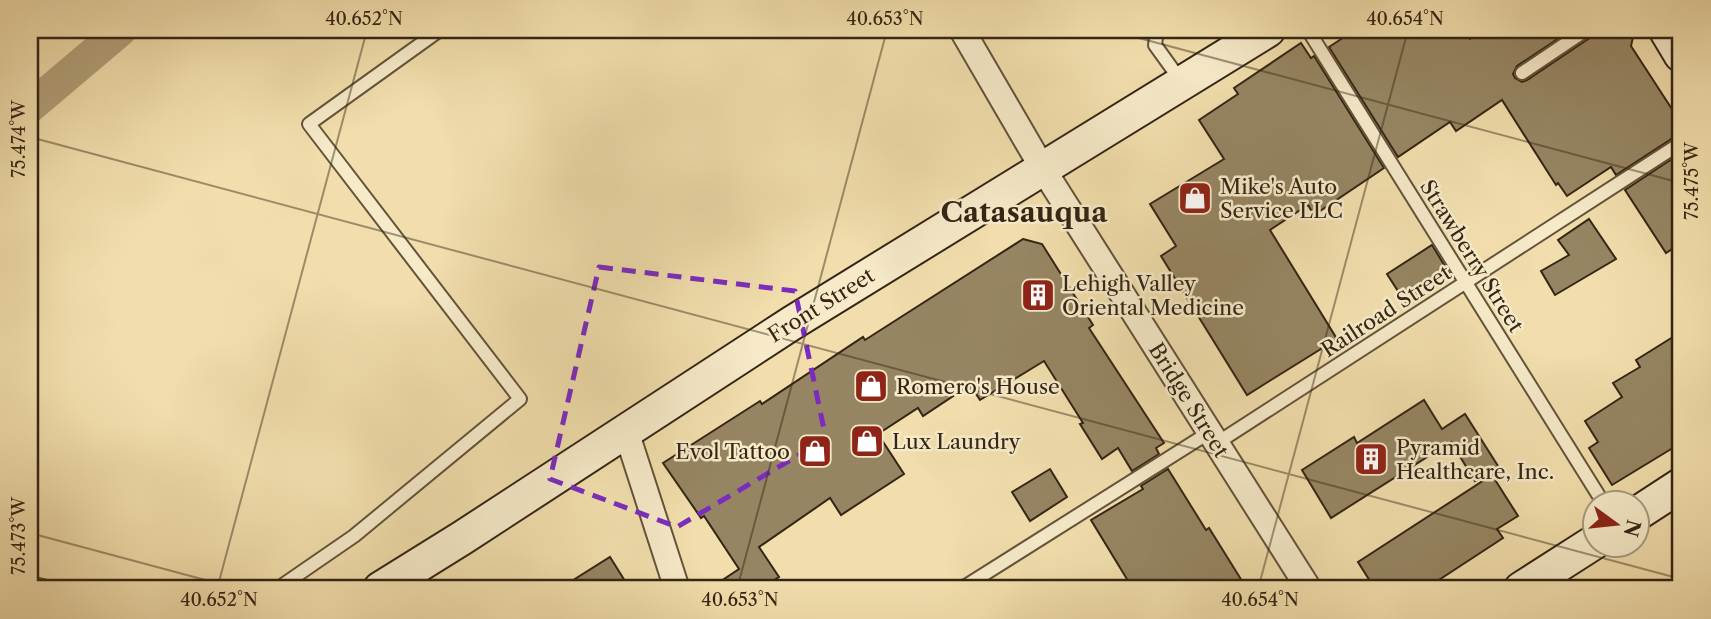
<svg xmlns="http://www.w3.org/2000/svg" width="1711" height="619" viewBox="0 0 1711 619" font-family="'Libre Caslon Text',serif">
<rect width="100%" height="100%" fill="#f1deac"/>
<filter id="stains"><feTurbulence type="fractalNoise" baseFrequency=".00286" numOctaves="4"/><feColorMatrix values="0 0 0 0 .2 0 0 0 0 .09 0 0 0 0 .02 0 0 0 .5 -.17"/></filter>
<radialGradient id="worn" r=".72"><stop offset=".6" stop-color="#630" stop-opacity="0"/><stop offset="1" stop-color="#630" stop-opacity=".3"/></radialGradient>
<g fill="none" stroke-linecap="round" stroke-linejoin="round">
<path stroke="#b19f78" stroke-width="32" d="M30,107L121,30"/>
</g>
<g fill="#968563" stroke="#342514" stroke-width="2">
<path d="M1355,30H1463L1470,39L1484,30H1571L1517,66L1513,74L1515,78L1522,82L1527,80L1591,37L1595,30L1633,37L1631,46L1681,123V134L1676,136L1616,175L1611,167L1567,196L1558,183L1556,185L1502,100L1456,131L1450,122L1398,157L1329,47Z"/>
<path d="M1301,43L1311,58L1314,56L1384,168L1314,215L1308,205L1270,230L1337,339L1247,395L1161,256L1176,246L1150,204L1224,159L1199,120L1238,94L1234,88Z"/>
<path d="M1681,153V243L1666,253L1625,190Z"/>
<path d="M1589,219L1616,259L1555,295L1541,271L1569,255L1558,240Z"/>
<path d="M1023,239L1042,244L1093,325L1089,328L1164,443L1156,448L1159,454L1132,471L1118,448L1102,459L1080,424L1083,423L1044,361L980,400L970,385L923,416L918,408L878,434L904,474L841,515L830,498L759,547L779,577L760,589H709L739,569L704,516L701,518L663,463L760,401L762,404L863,337L865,340Z"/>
<path d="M1432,245L1451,276L1407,305L1387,274Z"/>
<path d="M1681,332V443L1612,485L1589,448L1598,442L1585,421L1622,397L1613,383L1640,367L1636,360Z"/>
<path d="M1424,400L1442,429L1465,414L1498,466L1475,481L1451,442L1331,518L1302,470L1354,437L1357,443Z"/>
<path d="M1050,469L1067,497L1030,521L1012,492Z"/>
<path d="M1168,469L1206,530L1209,528L1247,589H1133L1091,520L1143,489L1141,486Z"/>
<path d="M1492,475L1518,516L1497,529L1503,538L1425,589H1375L1358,562Z"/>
<path d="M610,557L630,589H559Z"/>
</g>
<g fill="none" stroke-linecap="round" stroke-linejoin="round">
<g stroke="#63533a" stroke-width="16">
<g id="lane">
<path d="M1157,30L1155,45L1181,81"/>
<path d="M1308,30L1604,504"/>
<path d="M1522,73L1586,30"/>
<path d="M1217,443L1681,143"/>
<path d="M1550,571L1562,589"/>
<path d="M30,583L56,589"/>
<path d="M277,589L354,536L520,399L309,124L440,30"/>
<path d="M963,589L964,587L1210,432"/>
</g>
</g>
<g stroke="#63533a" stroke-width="28">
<g id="street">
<path d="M962,30L1043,169L1309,589"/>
<path d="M626,431L677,589"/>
</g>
</g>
<g stroke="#342514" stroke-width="37">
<g id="secondary">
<path d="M1666,30L1681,55"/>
<path d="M1638,513L1681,485"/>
<path d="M380,589L462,538L792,323L1268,30"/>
<path d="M1521,589L1596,541"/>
</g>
</g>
<use href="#lane" stroke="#f6eac9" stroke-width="12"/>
<use href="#street" stroke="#f6eac9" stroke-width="24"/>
<use href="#secondary" stroke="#f6eac9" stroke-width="33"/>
</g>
<path fill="none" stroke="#7b2cbf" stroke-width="5" stroke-dasharray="14 9" stroke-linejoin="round" d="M599,267L795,291L826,439L677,527L550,479Z"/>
<path fill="none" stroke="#342514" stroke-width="2" stroke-opacity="0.45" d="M1109,30L1681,183M30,137L1681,579M30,533L239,589M217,589L367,30M737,589L887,30M1258,589L1408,30"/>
<defs>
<g id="shop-square" transform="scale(1.75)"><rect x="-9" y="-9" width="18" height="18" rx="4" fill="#8f2418" stroke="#f6eac9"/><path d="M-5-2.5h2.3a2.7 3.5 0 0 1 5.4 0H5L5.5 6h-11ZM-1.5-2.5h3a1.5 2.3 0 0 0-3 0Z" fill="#fff"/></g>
<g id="building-square" transform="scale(1.75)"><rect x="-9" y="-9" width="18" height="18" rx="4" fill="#8f2418" stroke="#f6eac9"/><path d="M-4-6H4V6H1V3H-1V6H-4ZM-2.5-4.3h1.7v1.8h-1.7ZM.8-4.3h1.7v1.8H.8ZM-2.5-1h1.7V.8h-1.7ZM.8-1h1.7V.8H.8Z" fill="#fff"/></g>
</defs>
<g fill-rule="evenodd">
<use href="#shop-square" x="1195" y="198"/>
<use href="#building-square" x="1038" y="295"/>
<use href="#shop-square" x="871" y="386"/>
<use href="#shop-square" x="867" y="441"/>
<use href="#shop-square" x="815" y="451"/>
<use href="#building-square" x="1371" y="459"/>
</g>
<g text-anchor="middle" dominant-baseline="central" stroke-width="5" stroke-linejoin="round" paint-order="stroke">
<g font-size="21" fill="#342514" stroke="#f6eac9" text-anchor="start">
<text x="1220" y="186">Mike's Auto<tspan x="1220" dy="24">Service LLC</tspan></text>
<text x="1062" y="283">Lehigh Valley<tspan x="1062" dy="24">Oriental Medicine</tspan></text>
<text x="896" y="386">Romero's House</text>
<text x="892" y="441">Lux Laundry</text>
<text x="1396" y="447">Pyramid<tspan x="1396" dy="24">Healthcare, Inc.</tspan></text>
<text x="790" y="451" text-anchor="end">Evol Tattoo</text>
</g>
<g font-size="21" fill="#342514" stroke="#f6eac9">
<text transform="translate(1472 256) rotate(58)">Strawberry Street</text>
<text transform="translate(821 305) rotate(-32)">Front Street</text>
<text transform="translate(1386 311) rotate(-33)">Railroad Street</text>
<text transform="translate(1189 400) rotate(58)">Bridge Street</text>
</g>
<g font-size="28" font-weight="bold" fill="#342514" stroke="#f6eac9">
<text x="1024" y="212">Catasauqua</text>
</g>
</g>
<rect width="1711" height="619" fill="none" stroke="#f1deac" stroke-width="77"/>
<g transform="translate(1616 524) rotate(105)"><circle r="33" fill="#f6eac9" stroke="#a89b81" stroke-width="2"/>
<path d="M0-5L12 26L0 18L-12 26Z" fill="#8f2418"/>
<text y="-10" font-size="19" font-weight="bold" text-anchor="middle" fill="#342514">N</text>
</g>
<rect x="38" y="38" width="1634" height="542" fill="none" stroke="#342514" stroke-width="2.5"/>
<g font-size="18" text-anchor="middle" fill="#342514">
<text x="364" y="25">40.652°N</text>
<text x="885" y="25">40.653°N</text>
<text x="1405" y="25">40.654°N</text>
<text transform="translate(19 139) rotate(-90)" y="6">75.474°W</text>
<text transform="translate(1692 181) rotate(-90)" y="6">75.475°W</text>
<text transform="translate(19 536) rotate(-90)" y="6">75.473°W</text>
<text x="219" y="606">40.652°N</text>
<text x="740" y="606">40.653°N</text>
<text x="1260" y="606">40.654°N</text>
</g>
<rect width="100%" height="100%" filter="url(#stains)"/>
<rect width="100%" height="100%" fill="url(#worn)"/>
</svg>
